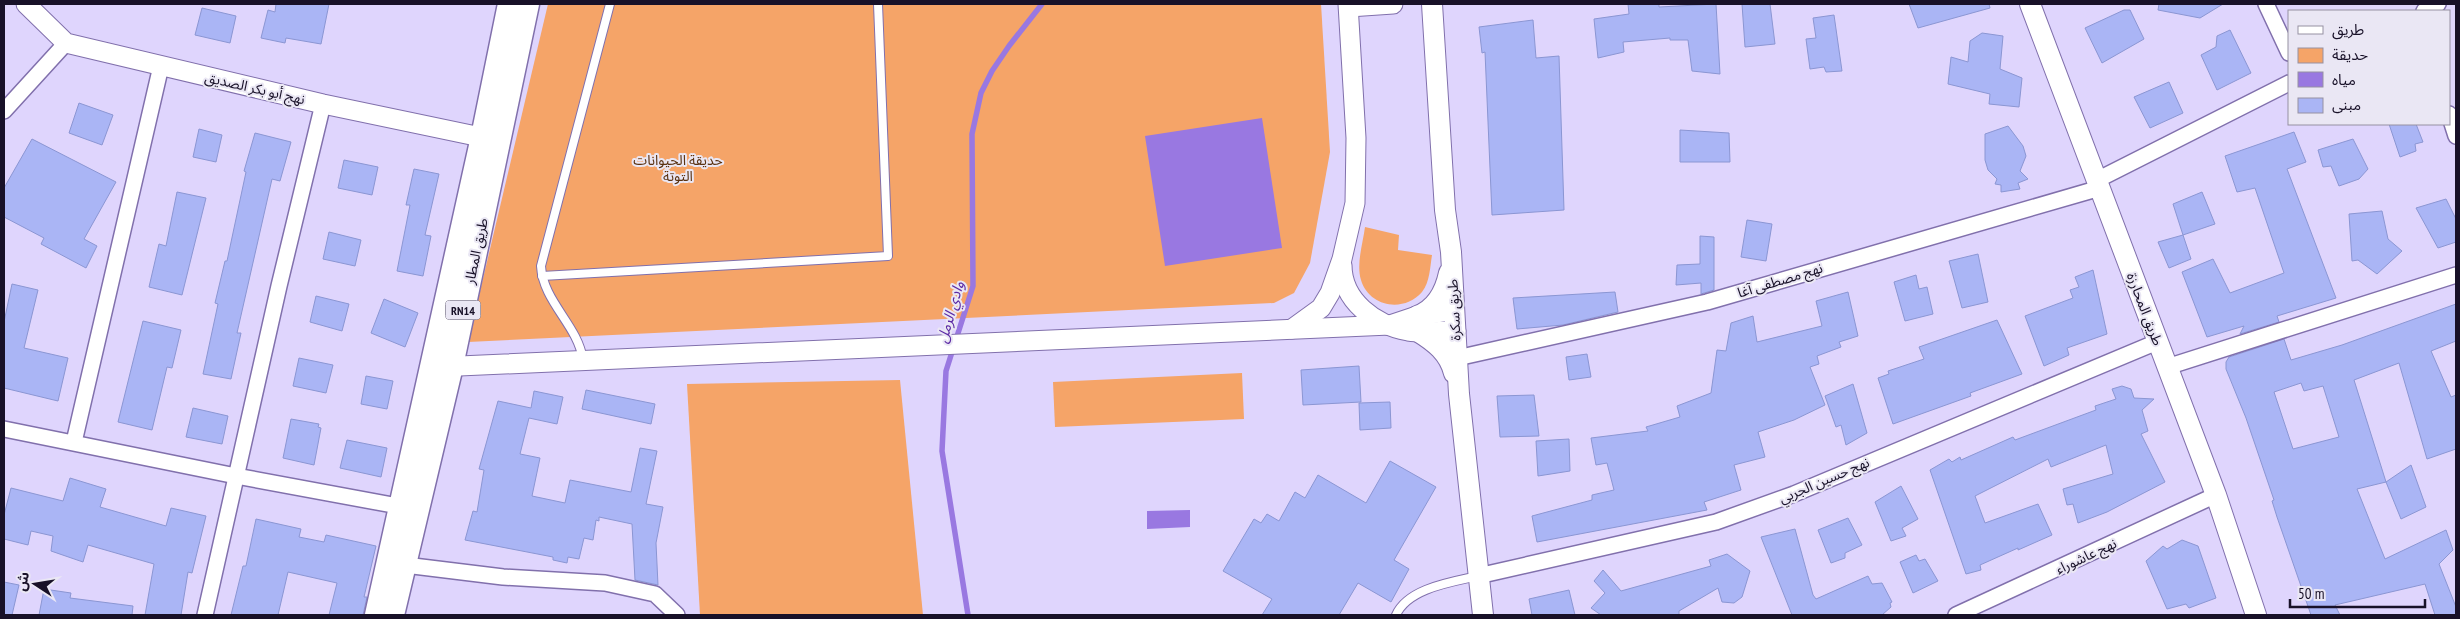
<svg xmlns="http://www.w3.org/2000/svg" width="2460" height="619" viewBox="0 0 2460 619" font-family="'PT Sans Narrow','Noto Sans Arabic',sans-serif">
<rect width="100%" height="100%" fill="#dfd5fd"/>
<g fill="#f5a468">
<path d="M548,4H1321L1330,152L1310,263L1294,293L1274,303L468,342Z"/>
<path d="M1365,227L1399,235L1398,250L1432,255C1430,267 1430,282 1422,292C1404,313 1369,307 1361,280C1356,264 1363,243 1365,227Z"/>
<path d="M1242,373L1244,419L1055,427L1053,382Z"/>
<path d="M900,380L923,615H700L687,384Z"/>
</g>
<g fill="#9978e1">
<path d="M1262,118L1282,248L1165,266L1145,136Z"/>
<path d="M1190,510V527L1147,529V511Z"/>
</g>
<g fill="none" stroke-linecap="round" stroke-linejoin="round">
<path stroke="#9978e1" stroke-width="5.5" d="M968,615L942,451L946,371L973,286L972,134L981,93L992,71L1009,46L1042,4"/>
</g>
<g fill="#aab5f5" stroke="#8b96d3" fill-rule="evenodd">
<path d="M276,4H329L321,44L286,38L285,43L261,38L268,10L275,12Z"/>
<path d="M1628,4H1659V7L1716,4L1720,74L1692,71L1688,40H1670V38L1623,42L1624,52L1598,58L1594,19L1629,14Z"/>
<path d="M1742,4H1770L1775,44L1745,47Z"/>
<path d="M1909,4H1989L1990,8L1918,28Z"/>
<path d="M2159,4H2223L2200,18L2158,10Z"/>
<path d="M202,8L236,16L230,43L195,35Z"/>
<path d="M2124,10H2130L2144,39L2102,63L2085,28Z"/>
<path d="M1834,15L1842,71L1826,72L1824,67L1810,69L1806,39L1816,38L1813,18Z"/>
<path d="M1533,20L1536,58L1559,56L1564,210L1492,215L1485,52L1482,53L1479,27Z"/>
<path d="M2230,30L2251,73L2217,90L2201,55L2216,47L2217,36Z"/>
<path d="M1982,33L2003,36L2000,69L2022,78L2019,107L1989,104L1990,94L1948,84L1951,57L1968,62L1970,41Z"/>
<path d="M2169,82L2183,113L2150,128L2134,97Z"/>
<path d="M79,103L113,115L102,145L69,133Z"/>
<path d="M2389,124H2416L2423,142L2415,144L2416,151L2400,157Z"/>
<path d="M2008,126L2023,146L2026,156L2020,171L2028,179L2018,183L2020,189L2001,192V185L1995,184L1997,179L1988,170L1985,160V134Z"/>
<path d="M199,129L222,135L216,162L193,157Z"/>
<path d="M1680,130L1729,133L1730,162H1680Z"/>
<path d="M2294,132L2306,162L2287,169L2336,298L2277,316L2279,322L2240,334L2244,326L2207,337L2182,272L2213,259L2230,293L2284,273L2255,188L2237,192L2225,156Z"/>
<path d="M255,133L291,142L280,181L272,179L237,333H241L231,379L203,374L218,304L215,303L225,261H227L246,172L244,171Z"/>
<path d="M32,139L116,182L84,239L97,246L86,268L41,244L44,238L4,217V188Z"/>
<path d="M2353,139L2368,169L2359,179L2339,186L2331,166L2323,167L2318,150Z"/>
<path d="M344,160L378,167L372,195L338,188Z"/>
<path d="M414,169L439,174L425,235L431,236L423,276L397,271L410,205H406Z"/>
<path d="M177,192L206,198L182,295L149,287L159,244L166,246Z"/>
<path d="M2202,192L2215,224L2183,235L2173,204Z"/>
<path d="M2446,199L2456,219V242L2438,248L2416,208Z"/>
<path d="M2382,211L2388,239L2402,251L2377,274L2358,260L2352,261L2349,214Z"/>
<path d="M1747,220L1772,224L1766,261L1741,257Z"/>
<path d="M329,232L361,240L355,266L323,259Z"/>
<path d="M2183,235L2191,259L2169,268L2158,242Z"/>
<path d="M1700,236L1714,237V290L1701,294V283L1676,285L1677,265L1700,264Z"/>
<path d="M1978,254L1988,302L1962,308L1949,261Z"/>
<path d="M2093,270L2107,334L2067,348L2069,355L2044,366L2025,316L2073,298L2070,290L2079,287L2075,277Z"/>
<path d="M1916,275L1919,289L1927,287L1933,314L1905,321L1894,282Z"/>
<path d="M12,284L38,290L24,348L68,358L58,401L4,388V322Z"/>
<path d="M1615,292L1618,312L1563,325L1517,329L1513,298Z"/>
<path d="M1848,292L1858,336L1839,342L1841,347L1817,356L1819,364L1810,367L1825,405L1794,420L1758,432L1765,457L1734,465L1741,490L1704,502L1707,510L1537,542L1532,516L1592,500V495L1614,490L1607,463L1596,465L1591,438L1648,431L1646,427L1680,417L1677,406L1711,393L1717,350L1726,351L1731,323L1753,316L1757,342L1822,326L1816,301Z"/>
<path d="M316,296L349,304L342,331L310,322Z"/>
<path d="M384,299L418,313L405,347L371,333Z"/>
<path d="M2456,304V341L2431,351L2451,397L2456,395V449L2427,459L2399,363L2354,380L2386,482L2357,489L2385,559L2446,530L2453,550L2439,564L2456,607V615H2435L2425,584L2335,605L2340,615H2311L2277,517L2272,501L2274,500L2246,418L2226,369V362L2229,357L2284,339L2291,360L2342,345ZM2301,383L2304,391L2323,386L2339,437L2293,449L2274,392Z"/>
<path d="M1997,320L2022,374L1970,393L1971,396L1893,424L1878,378L1889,374L1888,371L1924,359L1919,347Z"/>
<path d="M143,321L181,330L172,368L167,367L152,430L118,422Z"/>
<path d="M1587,354L1591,377L1569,380L1566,357Z"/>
<path d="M299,358L333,365L326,393L293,386Z"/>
<path d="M1359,366L1361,402L1303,405L1301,370Z"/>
<path d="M366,376L393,381L387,409L361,404Z"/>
<path d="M1853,384L1867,433L1846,445L1841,425L1836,427L1825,396Z"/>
<path d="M2122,386L2131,389L2134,398L2154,399L2142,410L2148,431L2141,434L2165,482L2107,512L2078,523L2073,504L2067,505L2063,489L2113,474L2106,445L2051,467L2048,459L1975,496L1985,523L2038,504L2052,535L2018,550V548L1980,565L1981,570L1966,574L1930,470L1949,459L1952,462L1960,457L1961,460L2013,437L2015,440L2096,410L2095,406L2116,399L2112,389Z"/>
<path d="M586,390L655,404L651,424L582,409Z"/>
<path d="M534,391L563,397L557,424L529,418L520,454L540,458L532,496L565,503L570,480L631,492L640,448L657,451L646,504L663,507L656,543L658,585L635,580L632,524L599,517V521L596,520L593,540L584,538L579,559L568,557L567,563L553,560V557L465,540L473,511L477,512L484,470L479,469L498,401L531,408Z"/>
<path d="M1534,395L1539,436L1500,437L1497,396Z"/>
<path d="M1390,402L1391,428L1360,430L1359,403Z"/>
<path d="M193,408L228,416L222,444L186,437Z"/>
<path d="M291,419L319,424L318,427L321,428L314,465L283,458Z"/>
<path d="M1569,439L1570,471L1538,476L1536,441Z"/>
<path d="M347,440L387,448L381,477L340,468Z"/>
<path d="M1390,461L1436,487L1394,560L1409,569L1391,602L1358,583L1339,615H1262L1272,599L1223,571L1254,519L1261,523L1267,514L1279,521L1295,492L1305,498L1318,475L1366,503Z"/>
<path d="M2411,465L2426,507L2401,519L2386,482Z"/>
<path d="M70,478L106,489L100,507L166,526L171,508L206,516L192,573L188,572L181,615H145L154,564L88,545L83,562L51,551L53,536L31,531L28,545L4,539V515L11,488L63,501Z"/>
<path d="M1901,486L1918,519L1902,528L1906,536L1891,541L1875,502Z"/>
<path d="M1848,518L1862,545L1845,553V558L1831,563L1818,530Z"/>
<path d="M256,519L301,529L299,537L324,542L326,535L376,546L364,597H367L363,615H329L337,583L288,572L278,615H231L243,566H246Z"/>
<path d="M1795,529L1813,595L1816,599L1868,576L1872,584L1882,583L1892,602L1890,603L1891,607L1882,615H1792L1761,537Z"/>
<path d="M2182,540L2198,546L2216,598L2189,608L2186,604L2167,609L2146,561L2163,546L2167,549Z"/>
<path d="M1727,554L1750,571L1742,597L1734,603L1722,602L1718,588L1679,611V615H1601L1591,608L1605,593L1594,581L1603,570L1621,591L1711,566L1709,560Z"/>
<path d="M1916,555L1919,561L1925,559L1938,581L1913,593L1900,562Z"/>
<path d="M4,582L19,585L12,615H4Z"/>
<path d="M44,589L71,593L70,598L133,606L132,615H39Z"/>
<path d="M1569,590L1575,615H1532L1529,599Z"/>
</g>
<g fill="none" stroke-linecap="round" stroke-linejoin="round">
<g stroke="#8170ac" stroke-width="10">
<g id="service">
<path d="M542,276L888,256L878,4"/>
<path d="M583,360C578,325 543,302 541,266L610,4"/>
<path d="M1396,615C1408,588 1452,582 1478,576"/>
</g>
</g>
<g stroke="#8170ac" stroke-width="18">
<g id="minor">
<path d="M2266,4L2289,53"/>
<path d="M2424,11L2438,4"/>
<path d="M4,111L66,43"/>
<path d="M2449,114L2456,136"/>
<path d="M2097,180L2289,83"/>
<path d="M1457,358L1707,302L2100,188"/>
<path d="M2167,367L2456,275"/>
<path d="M4,429L236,476L409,508"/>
<path d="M74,442L161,66"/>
<path d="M405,565L503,577L605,583L655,594L677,615"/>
<path d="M1478,576L1716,522L1794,494L2157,342"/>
<path d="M205,615L279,286L323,104"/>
<path d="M1956,615L2216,495"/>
</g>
</g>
<g stroke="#8170ac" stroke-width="21">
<g id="tertiary">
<path d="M26,4L66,43L323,104L495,140"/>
<path d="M1349,7L1393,4"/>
<path d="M1342,265C1342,301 1375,325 1408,331C1424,333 1440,331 1456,331"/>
<path d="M1292,329L1321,308L1330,293L1342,259L1355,203L1356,138L1348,4"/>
<path d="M437,367L1390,325L1417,316L1454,310"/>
</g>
</g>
<g stroke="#8170ac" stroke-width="22">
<g id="secondary">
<path d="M1432,4L1445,210L1451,252L1459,394L1483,615"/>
<path d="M2030,4L2216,495L2256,615"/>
<path d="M1417,316C1436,309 1445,292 1449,273"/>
<path d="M1417,331C1435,342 1449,353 1454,373"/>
</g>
</g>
<g stroke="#8170ac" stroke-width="25">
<g id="primary">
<path d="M376,615L482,137L509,4"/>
<path d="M393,615L452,366L528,4"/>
</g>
</g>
<use href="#service" stroke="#fff" stroke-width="8"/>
<use href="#minor" stroke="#fff" stroke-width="15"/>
<use href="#tertiary" stroke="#fff" stroke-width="19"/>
<use href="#secondary" stroke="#fff" stroke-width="20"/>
<use href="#primary" stroke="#fff" stroke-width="22"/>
</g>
<g text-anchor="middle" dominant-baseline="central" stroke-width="4" stroke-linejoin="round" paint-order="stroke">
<rect fill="#eae7f4" stroke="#575165" stroke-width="1" x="445.5" y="300.5" width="35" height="19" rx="4"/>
<g font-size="12" font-weight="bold" fill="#181128">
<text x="463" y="310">RN14</text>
</g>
<g font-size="14" fill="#181128" stroke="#eae7f4">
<text transform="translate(255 88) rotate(13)">نهج أبو بكر الصديق</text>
<text transform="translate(476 251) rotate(-78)">طريق المطار</text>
<text transform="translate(1780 280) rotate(-17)">نهج مصطفى آغا</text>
<text transform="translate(2145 309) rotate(69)">طريق المحارزة</text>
<text transform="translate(1454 310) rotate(-93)">طريق سكرة</text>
<text transform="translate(1824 480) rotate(-23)">نهج حسين الجربي</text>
<text transform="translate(2086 556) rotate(-25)">نهج عاشوراء</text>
</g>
<g font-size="14" fill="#5a3211" stroke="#eae7f4">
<text x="678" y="160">حديقة الحيوانات<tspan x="678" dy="16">التوتة</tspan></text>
</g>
<g font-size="15" font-style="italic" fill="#5c2aa5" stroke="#eae7f4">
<text transform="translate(950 312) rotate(-74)">وادي الرمل</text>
</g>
</g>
<rect width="2460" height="619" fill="none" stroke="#181128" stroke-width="10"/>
<rect x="2288" y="10" width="162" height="115" fill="#eae7f4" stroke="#9691a2"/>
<rect x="2298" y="26" width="25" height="8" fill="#ffffff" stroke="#9691a2"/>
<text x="2332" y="35" font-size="15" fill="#181128">طريق</text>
<rect x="2298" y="48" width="25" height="15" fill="#f5a468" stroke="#9691a2"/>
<text x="2332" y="60" font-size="15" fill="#181128">حديقة</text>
<rect x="2298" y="72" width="25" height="15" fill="#9978e1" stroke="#9691a2"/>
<text x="2332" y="85" font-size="15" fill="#181128">مياه</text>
<rect x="2298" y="98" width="25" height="15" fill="#aab5f5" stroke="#9691a2"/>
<text x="2332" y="110" font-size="15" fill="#181128">مبنى</text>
<g transform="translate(35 584) rotate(282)" stroke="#eae7f4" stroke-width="4" paint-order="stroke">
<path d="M0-4L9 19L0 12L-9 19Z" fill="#181128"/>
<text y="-8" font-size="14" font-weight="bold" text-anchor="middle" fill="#181128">ش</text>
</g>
<path d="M2290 599v8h135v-8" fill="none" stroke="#181128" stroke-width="2.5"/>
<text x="2298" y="599" font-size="15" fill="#181128" stroke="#eae7f4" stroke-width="4" paint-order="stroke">50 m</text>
</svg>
